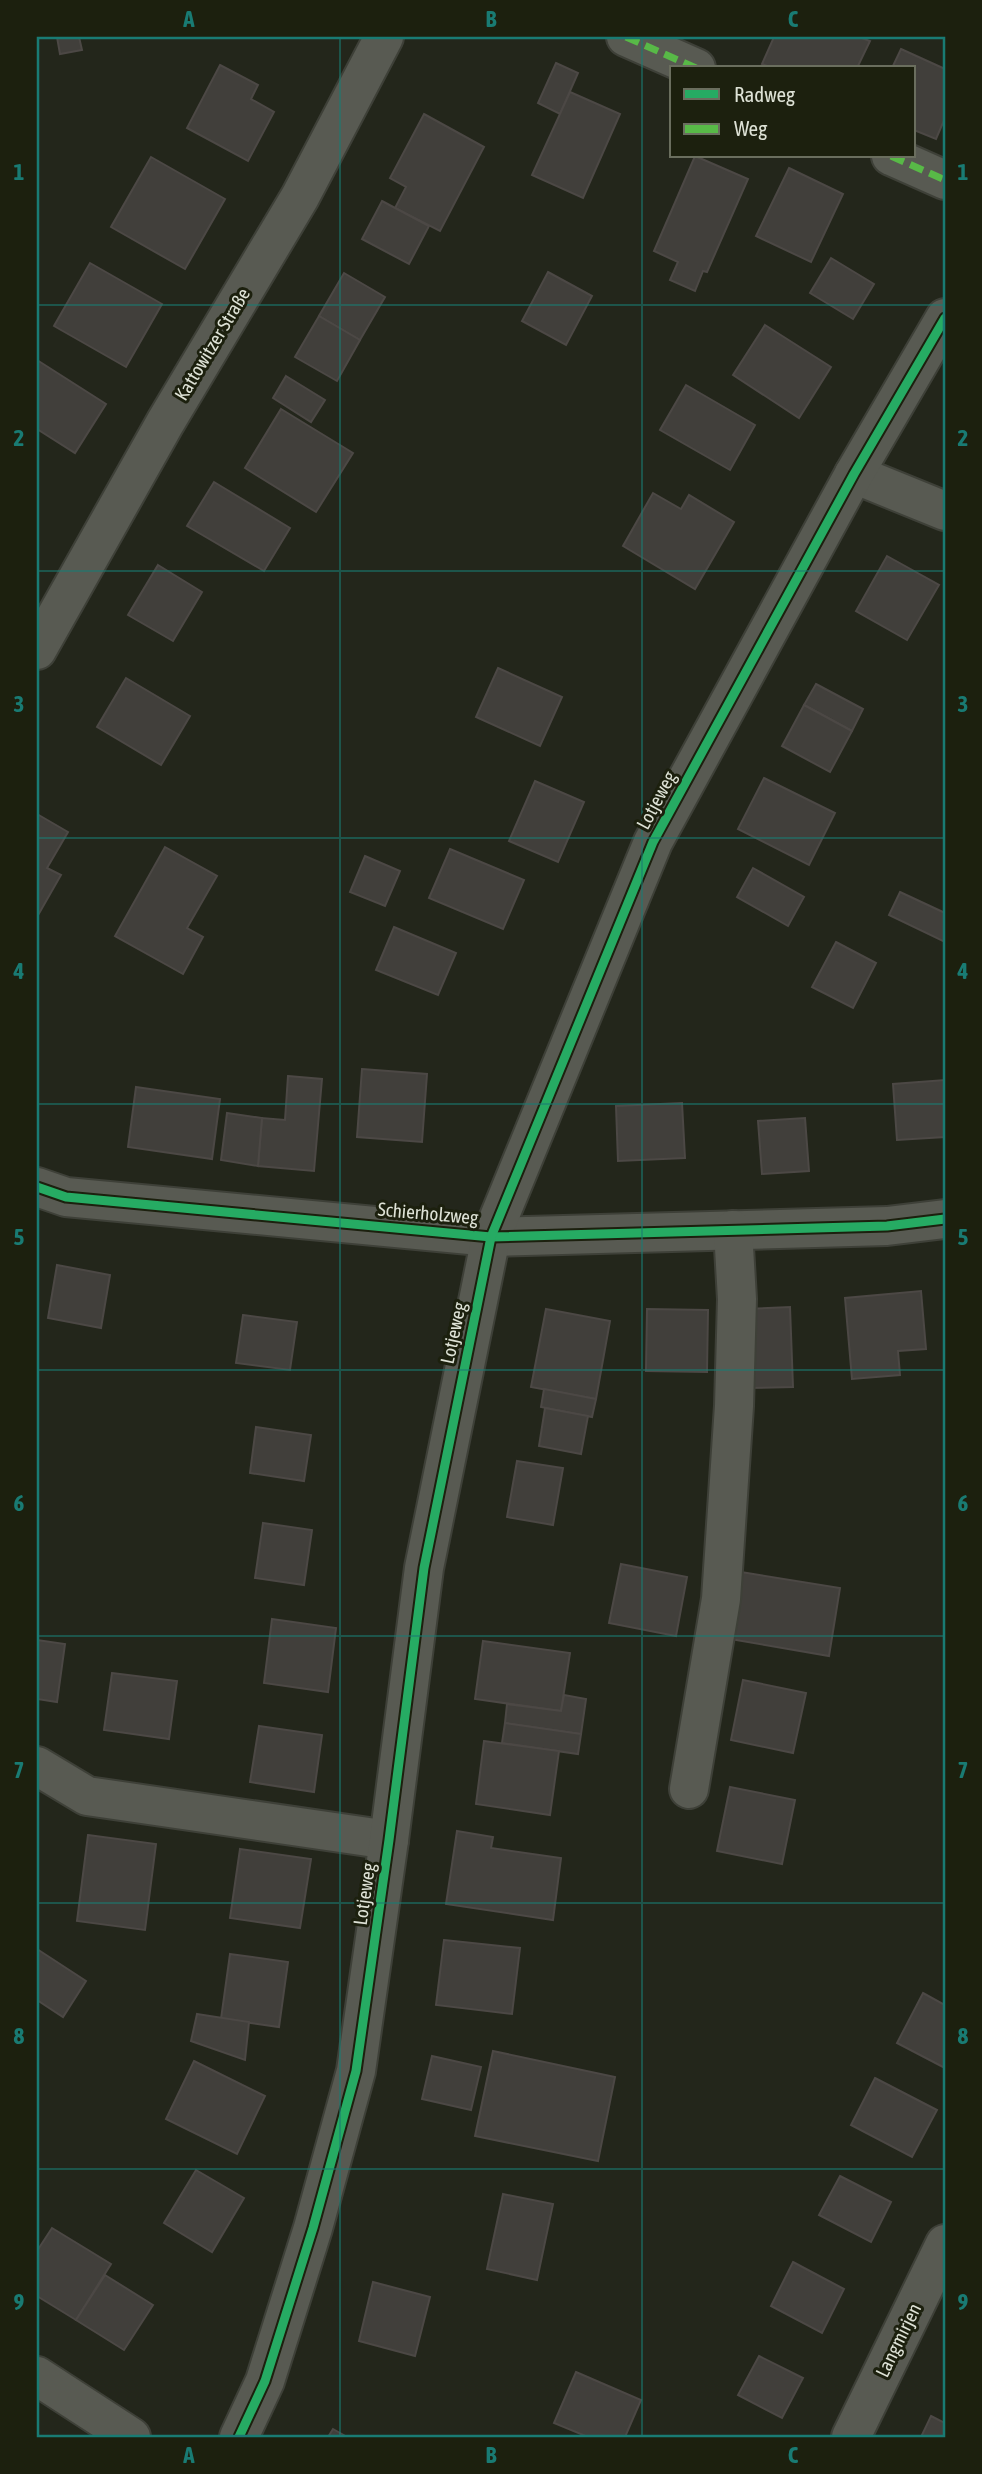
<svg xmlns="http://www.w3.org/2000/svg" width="982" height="2474" viewBox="0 0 982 2474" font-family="'Asap Condensed',sans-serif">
<rect width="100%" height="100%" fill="#23261b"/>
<g fill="#413f3b" stroke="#4c4845" stroke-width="2">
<path d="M57,37H79L82,50L60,54Z"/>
<path d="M774,37H859L870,41L857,68H772L762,64Z"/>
<path d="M901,49L945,69V118L936,139L914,130V68H892Z"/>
<path d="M556,63L578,73L560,114L538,103Z"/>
<path d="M220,65L258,85L251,99L274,112L248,161L187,128Z"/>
<path d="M570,92L620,114L583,198L532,175Z"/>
<path d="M424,114L484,147L440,231L395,208L406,187L390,178Z"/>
<path d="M695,156L748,179L707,272L703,271L695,291L670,280L678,262L654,251Z"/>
<path d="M151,157L225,199L185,269L111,227Z"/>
<path d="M789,168L843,194L811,262L756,236Z"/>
<path d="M382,201L429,226L409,264L362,239Z"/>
<path d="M831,258L874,284L853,319L810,293Z"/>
<path d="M90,263L162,304L126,367L54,326Z"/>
<path d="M548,272L592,296L566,345L522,321Z"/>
<path d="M344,273L385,297L360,340L319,316Z"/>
<path d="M319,316L360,340L337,381L295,357Z"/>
<path d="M765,325L831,367L799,418L733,375Z"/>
<path d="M37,360L106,404L75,453L37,429Z"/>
<path d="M286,376L325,400L311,422L273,398Z"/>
<path d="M686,385L755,425L730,470L660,430Z"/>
<path d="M281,409L353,453L316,512L245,468Z"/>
<path d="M214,482L290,528L264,571L187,526Z"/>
<path d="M653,493L681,509L689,495L734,522L695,589L623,546Z"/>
<path d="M887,556L939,585L907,640L856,611Z"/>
<path d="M158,565L202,592L173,641L128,615Z"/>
<path d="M498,668L562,697L540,746L476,717Z"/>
<path d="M126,678L190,716L161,765L97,727Z"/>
<path d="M816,684L863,709L852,731L804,705Z"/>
<path d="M804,705L852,731L830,772L782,746Z"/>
<path d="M764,778L835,813L809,865L738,829Z"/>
<path d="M535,781L584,802L558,862L509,841Z"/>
<path d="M37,814L68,832L47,868L61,875L37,917Z"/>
<path d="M165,847L217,876L187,928L203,937L183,974L115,936Z"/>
<path d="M450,849L524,880L503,929L429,898Z"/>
<path d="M365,856L400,871L385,906L350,892Z"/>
<path d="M753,868L804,897L788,926L737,897Z"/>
<path d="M900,892L945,913V942L889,915Z"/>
<path d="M394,927L456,953L438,995L376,970Z"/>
<path d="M836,942L876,963L853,1008L812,987Z"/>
<path d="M362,1069L427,1074L422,1142L357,1137Z"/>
<path d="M288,1076L322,1079L314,1171L258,1166L262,1118L285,1120Z"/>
<path d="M945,1080V1137L897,1140L893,1084Z"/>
<path d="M136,1087L220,1099L212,1159L128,1147Z"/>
<path d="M682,1103L685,1158L618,1161L616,1106Z"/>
<path d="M227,1113L262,1118L258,1166L221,1160Z"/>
<path d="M805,1118L809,1171L762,1174L758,1121Z"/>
<path d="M57,1265L110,1275L101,1328L48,1318Z"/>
<path d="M921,1291L926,1349L898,1351L900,1375L852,1379L845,1298Z"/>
<path d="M790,1307L793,1387L748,1388L745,1309Z"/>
<path d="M546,1309L610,1321L596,1399L531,1387Z"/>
<path d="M647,1309L708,1310L707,1372L646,1371Z"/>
<path d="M243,1315L297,1322L290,1370L236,1363Z"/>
<path d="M544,1389L596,1399L592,1417L541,1407Z"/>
<path d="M545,1408L588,1416L581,1454L539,1446Z"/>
<path d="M256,1427L311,1435L304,1481L250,1473Z"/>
<path d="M517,1461L563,1468L553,1525L507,1517Z"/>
<path d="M263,1523L312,1530L304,1585L255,1578Z"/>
<path d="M621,1564L687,1577L676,1636L609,1623Z"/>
<path d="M741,1572L840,1588L829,1656L730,1639Z"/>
<path d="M272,1619L336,1628L328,1692L264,1683Z"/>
<path d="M37,1640L65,1644L57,1702L37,1699Z"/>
<path d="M483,1641L570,1653L561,1711L475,1699Z"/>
<path d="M112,1673L177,1681L169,1739L104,1730Z"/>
<path d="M743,1680L806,1693L793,1753L731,1740Z"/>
<path d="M564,1695L586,1699L581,1734L505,1723L507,1704L561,1711Z"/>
<path d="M505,1723L581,1734L578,1754L502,1743Z"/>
<path d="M259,1726L322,1735L314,1792L250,1782Z"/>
<path d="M484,1741L559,1751L550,1815L476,1804Z"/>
<path d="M730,1787L795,1800L782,1864L717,1851Z"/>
<path d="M457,1831L493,1837L491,1848L561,1858L553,1920L446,1904Z"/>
<path d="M88,1835L156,1844L145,1930L77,1921Z"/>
<path d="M240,1849L311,1859L300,1928L230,1918Z"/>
<path d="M444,1940L520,1948L512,2014L436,2005Z"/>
<path d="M37,1949L86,1981L63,2017L37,2000Z"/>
<path d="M230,1954L288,1962L279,2027L221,2019Z"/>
<path d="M923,1993L945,2005V2068L897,2043Z"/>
<path d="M197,2014L249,2022L245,2060L191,2041Z"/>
<path d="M493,2051L615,2077L598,2161L475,2136Z"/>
<path d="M432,2056L481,2067L471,2110L422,2099Z"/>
<path d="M194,2061L265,2096L237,2154L166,2119Z"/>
<path d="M875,2078L937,2110L912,2157L851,2125Z"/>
<path d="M196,2170L244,2198L212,2252L164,2223Z"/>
<path d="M840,2176L891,2202L871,2242L819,2215Z"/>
<path d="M503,2194L553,2204L537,2280L487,2269Z"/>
<path d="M52,2228L111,2264L76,2320L37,2296V2251Z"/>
<path d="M793,2262L844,2289L822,2333L771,2306Z"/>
<path d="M105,2275L153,2305L124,2350L76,2320Z"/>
<path d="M373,2282L430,2297L415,2356L359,2341Z"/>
<path d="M759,2356L803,2378L782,2418L738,2395Z"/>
<path d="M576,2372L641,2400L625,2437H588L554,2423Z"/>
<path d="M931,2416L945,2423V2437H921Z"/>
<path d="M333,2429L347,2437H328Z"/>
</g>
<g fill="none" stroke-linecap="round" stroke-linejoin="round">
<g stroke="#3e4038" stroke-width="42">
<g id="minor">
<path d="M626,37L696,68"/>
<path d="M891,156L945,180"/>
<path d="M854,474L945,511"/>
<path d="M37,650L165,423L300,197L384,37"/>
<path d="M37,1187L66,1197L491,1237L887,1226L945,1219"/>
<path d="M37,1766L87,1796L389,1840"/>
<path d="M689,1789L721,1599L734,1406L737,1299L733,1230"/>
<path d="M37,2376L131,2437"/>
<path d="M239,2437L265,2381L313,2228L356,2071L389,1840L424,1568L491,1237L653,842L854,474L945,318"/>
<path d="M851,2437L945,2244"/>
</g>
</g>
<use href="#minor" stroke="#585a52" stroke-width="38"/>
<g stroke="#58b947" stroke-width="7" stroke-dasharray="14 7" stroke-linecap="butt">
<path d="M626,37L696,68"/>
<path d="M891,156L945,180"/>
</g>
<g stroke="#1c200e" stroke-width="13">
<g id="cycleway">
<path d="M37,1187L66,1197L491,1237L887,1226L945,1219"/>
<path d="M239,2437L265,2381L313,2228L356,2071L389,1840L424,1568L491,1237L653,842L854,474L945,318"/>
</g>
</g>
<use href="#cycleway" stroke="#26ab63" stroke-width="9"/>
</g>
<path fill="none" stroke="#197b73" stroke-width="2" stroke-opacity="0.55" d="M340,37V2437M642,37V2437M37,305H945M37,571H945M37,838H945M37,1104H945M37,1370H945M37,1636H945M37,1903H945M37,2169H945"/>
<g text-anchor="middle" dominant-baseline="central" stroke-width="6" stroke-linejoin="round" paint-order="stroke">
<g font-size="19" fill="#dee2d6" stroke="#1c200e">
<text transform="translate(212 344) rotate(-59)">Kattowitzer Straße</text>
<text transform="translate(656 800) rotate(-62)">Lotjeweg</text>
<text transform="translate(428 1213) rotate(5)">Schierholzweg</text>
<text transform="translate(453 1333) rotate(-78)">Lotjeweg</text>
<text transform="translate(364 1894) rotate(-82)">Lotjeweg</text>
<text transform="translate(898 2340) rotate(-64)">Langmirjen</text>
</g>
</g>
<rect width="982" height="2474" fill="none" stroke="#1c200e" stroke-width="77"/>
<rect x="670" y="66" width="245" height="91" fill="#1c200e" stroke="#6a6e5e" stroke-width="2"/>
<rect x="684" y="89" width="35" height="10" fill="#26ab63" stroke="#6a6e5e" stroke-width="2"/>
<text x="734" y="102" font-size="21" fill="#dee2d6">Radweg</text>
<rect x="684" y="124" width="35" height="10" fill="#58b947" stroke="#6a6e5e" stroke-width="2"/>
<text x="734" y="136" font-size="21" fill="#dee2d6">Weg</text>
<rect x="38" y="38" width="906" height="2398" fill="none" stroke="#197b73" stroke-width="2.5"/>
<g font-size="23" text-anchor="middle" font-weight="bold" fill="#197b73">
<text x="189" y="27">A</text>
<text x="491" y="27">B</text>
<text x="793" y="27">C</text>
<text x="19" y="180">1</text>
<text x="963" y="180">1</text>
<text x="19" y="446">2</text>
<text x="963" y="446">2</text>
<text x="19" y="712">3</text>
<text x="963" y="712">3</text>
<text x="19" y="979">4</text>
<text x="963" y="979">4</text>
<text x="19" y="1245">5</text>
<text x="963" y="1245">5</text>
<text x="19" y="1511">6</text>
<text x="963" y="1511">6</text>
<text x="19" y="1778">7</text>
<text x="963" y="1778">7</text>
<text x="19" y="2044">8</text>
<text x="963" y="2044">8</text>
<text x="19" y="2310">9</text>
<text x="963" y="2310">9</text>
<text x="189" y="2463">A</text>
<text x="491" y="2463">B</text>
<text x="793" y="2463">C</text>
</g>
</svg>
